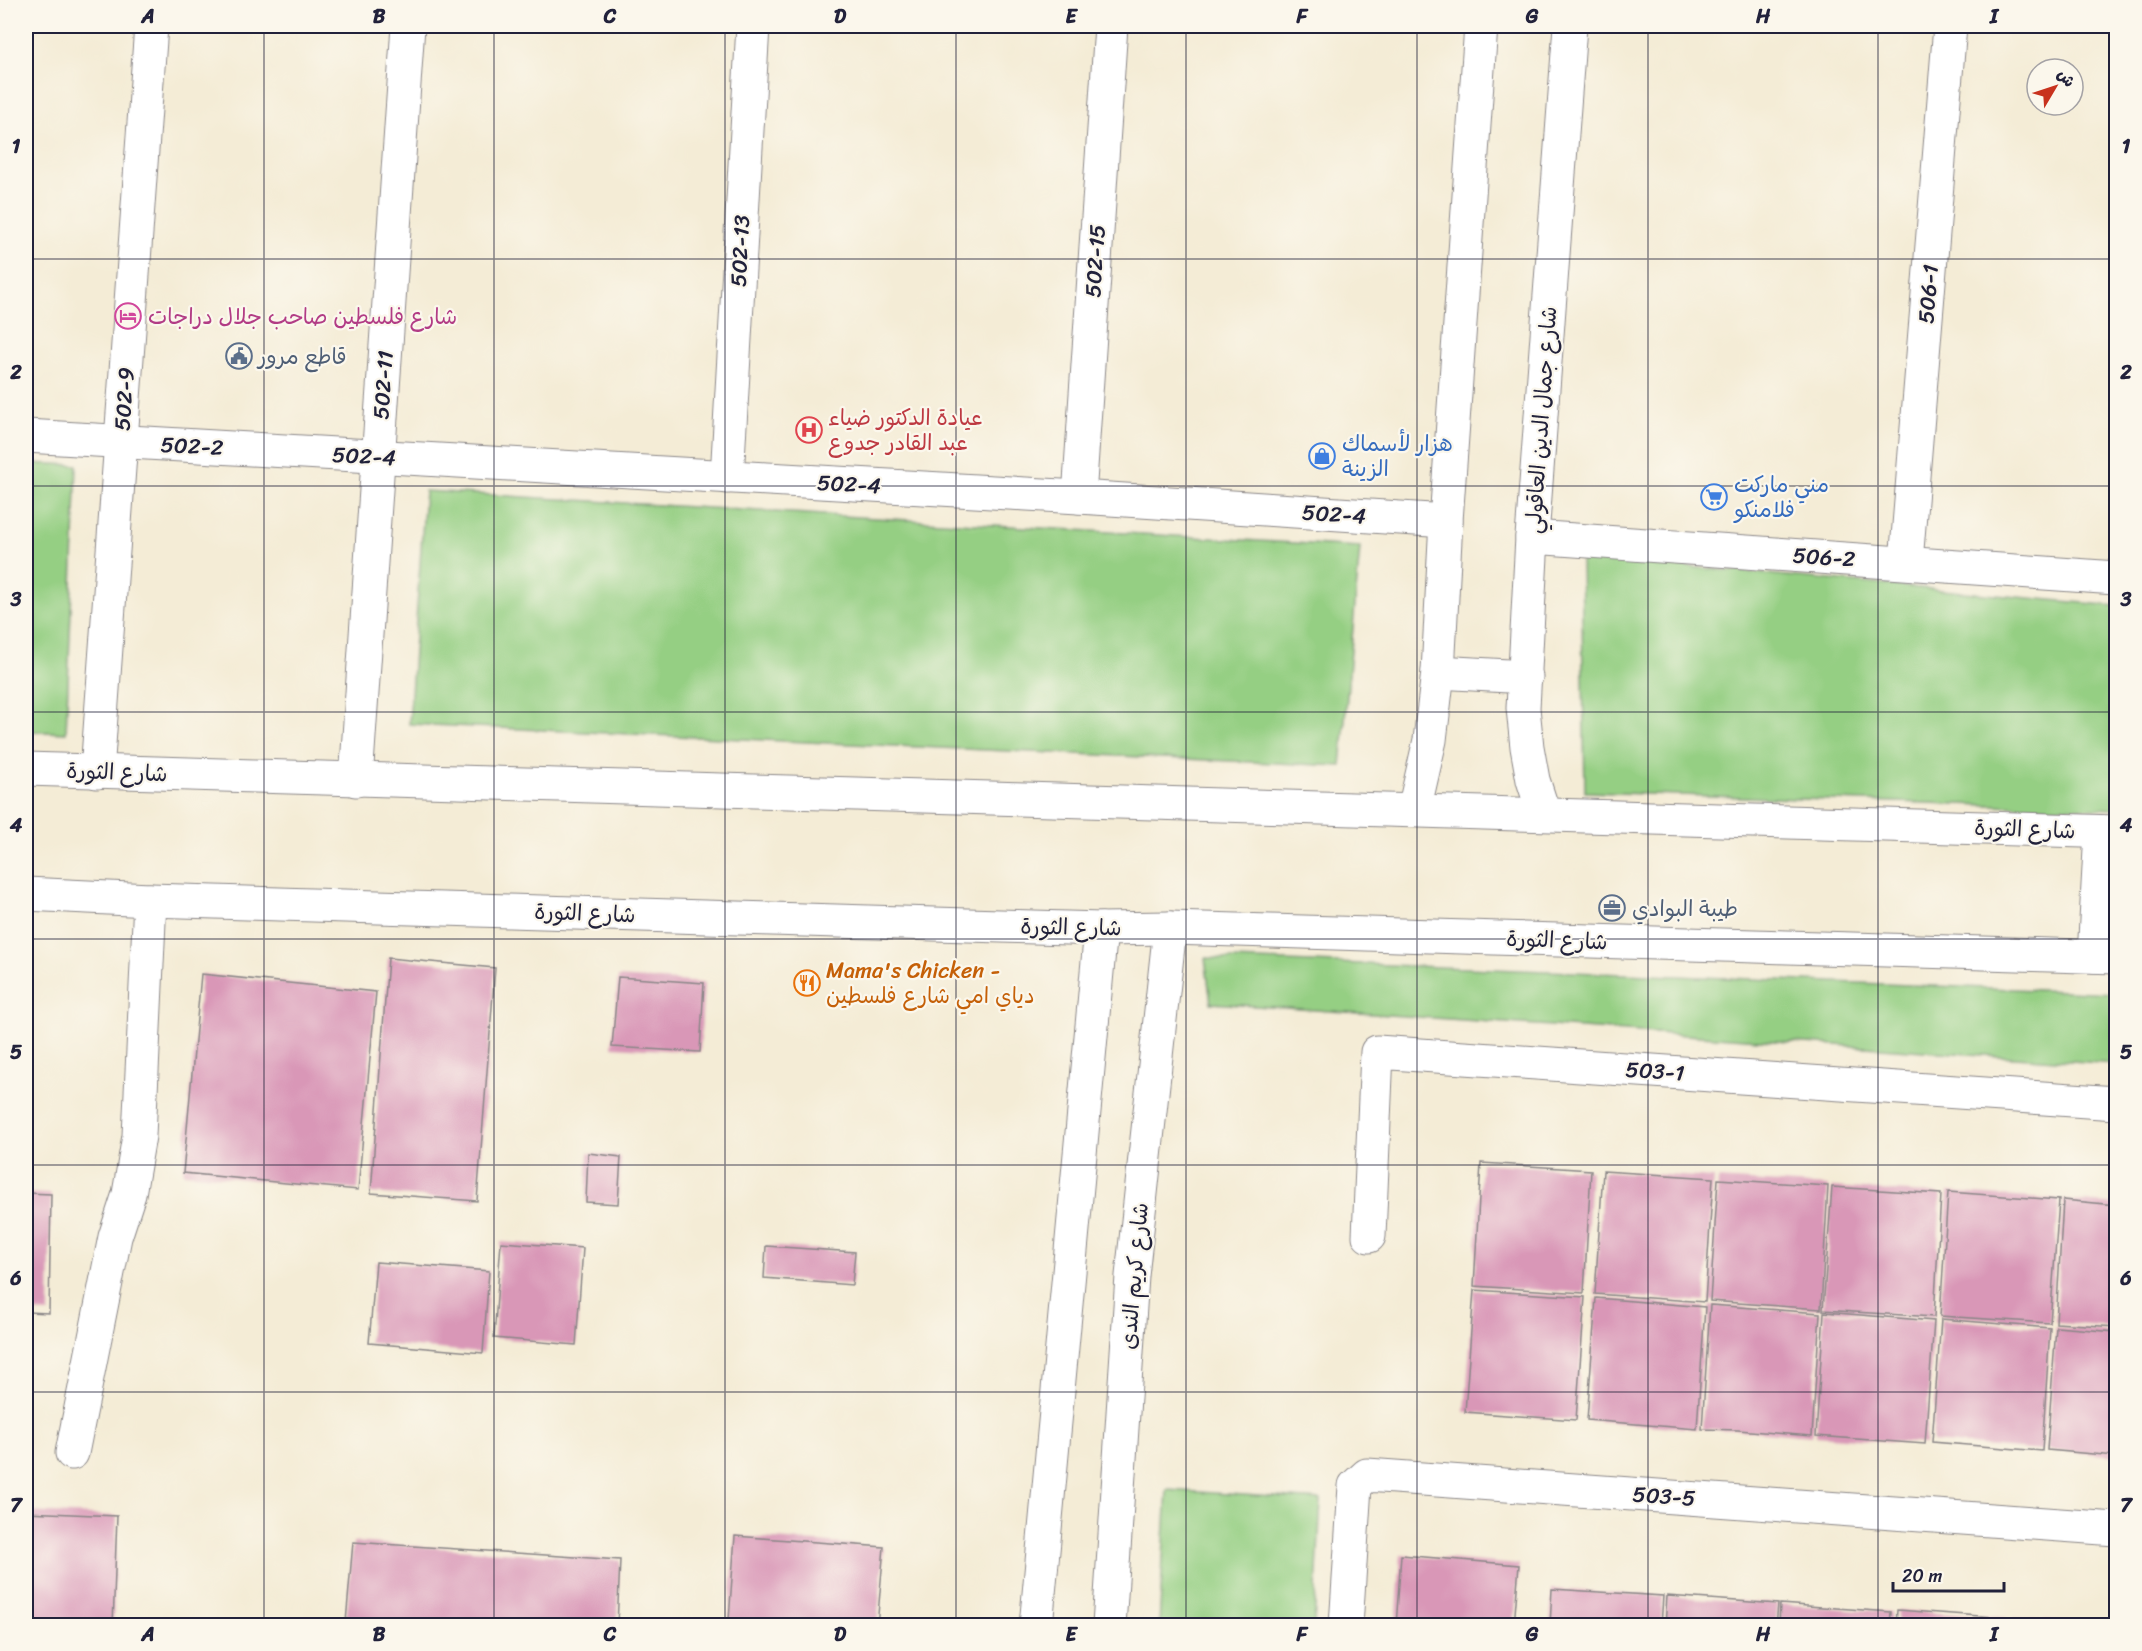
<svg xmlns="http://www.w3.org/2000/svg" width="2142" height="1651" viewBox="0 0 2142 1651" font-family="Sriracha,'Playpen Sans Arabic',sans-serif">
<rect width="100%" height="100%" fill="#fbf7ec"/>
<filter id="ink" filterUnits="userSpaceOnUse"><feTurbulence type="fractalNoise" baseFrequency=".0167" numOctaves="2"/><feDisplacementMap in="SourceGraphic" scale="12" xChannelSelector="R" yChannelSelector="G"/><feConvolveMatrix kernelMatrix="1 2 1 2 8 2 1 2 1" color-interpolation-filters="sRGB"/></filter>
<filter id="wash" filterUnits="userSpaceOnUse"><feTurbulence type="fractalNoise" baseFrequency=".008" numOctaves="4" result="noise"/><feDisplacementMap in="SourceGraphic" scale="24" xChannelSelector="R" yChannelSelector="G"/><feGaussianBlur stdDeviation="1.35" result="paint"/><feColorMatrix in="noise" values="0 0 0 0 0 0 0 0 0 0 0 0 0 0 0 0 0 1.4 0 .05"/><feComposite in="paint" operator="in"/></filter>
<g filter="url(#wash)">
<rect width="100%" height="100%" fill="#f4ecd6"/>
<g fill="#95cf83" stroke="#5c785f" stroke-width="1.5">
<path d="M26,463L77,465L66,733L26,731Z"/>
<path d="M425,491L1360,547L1341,766L409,724Z"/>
<path d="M1581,557L2116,606V809L1585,792Z"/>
<path d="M1205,958L2116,993V1064L1211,1003Z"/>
<path d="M1167,1490L1321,1500L1314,1625H1159Z"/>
</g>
<g id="blocks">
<g fill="#d997b7">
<path d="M388,958L495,968L477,1201L371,1193Z"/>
<path d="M201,974L376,992L358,1190L183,1173Z"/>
<path d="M618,977L704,983L700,1052L612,1047Z"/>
<path d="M588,1153L621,1157L618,1204L586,1202Z"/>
<path d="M1481,1163L1591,1170L1584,1293L1474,1286Z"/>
<path d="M1603,1171L1713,1178L1705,1302L1595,1294Z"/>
<path d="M1718,1179L1828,1186L1821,1309L1710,1301Z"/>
<path d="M1832,1187L1941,1194L1934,1317L1823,1310Z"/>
<path d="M1948,1192L2059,1200L2050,1323L1940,1316Z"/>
<path d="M26,1193L51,1194L49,1313L26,1312Z"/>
<path d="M2063,1200L2116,1205V1327L2056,1323Z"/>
<path d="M501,1242L583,1248L576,1345L494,1338Z"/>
<path d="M766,1246L855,1252L852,1285L764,1278Z"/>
<path d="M376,1262L489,1271L483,1353L369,1343Z"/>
<path d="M1474,1290L1585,1297L1576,1420L1465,1412Z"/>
<path d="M1596,1298L1705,1307L1697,1429L1587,1420Z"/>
<path d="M1710,1305L1820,1313L1812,1436L1738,1430L1702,1429Z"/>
<path d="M1824,1312L1934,1321L1925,1444L1816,1436Z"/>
<path d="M1941,1319L2050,1328L2042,1451L1932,1442Z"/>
<path d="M2056,1327L2116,1332V1456L2047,1450Z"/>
<path d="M26,1512L117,1516L113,1626L26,1623Z"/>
<path d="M735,1536L884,1547L877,1626H804L729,1620Z"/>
<path d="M353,1542L620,1560L617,1626H406L346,1622Z"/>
<path d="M1401,1555L1519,1565L1514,1626H1396Z"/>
<path d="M1552,1589L1663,1596L1661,1626H1550Z"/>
<path d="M1667,1596L1778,1604L1776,1626H1665Z"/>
<path d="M1780,1604L1891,1612L1890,1626H1779Z"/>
<path d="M1897,1610L2007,1618V1626H1896Z"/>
<path d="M2013,1618L2102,1624V1626H2012Z"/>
</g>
</g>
</g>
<g filter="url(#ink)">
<use href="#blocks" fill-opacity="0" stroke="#8b8788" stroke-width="1.5"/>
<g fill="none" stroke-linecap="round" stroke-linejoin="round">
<g stroke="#8b8788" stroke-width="35">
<g id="minor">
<path d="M26,436L1079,497L1446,521"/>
<path d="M727,477L753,26"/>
<path d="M1079,497L1111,26"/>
<path d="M1532,537L2116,578"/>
<path d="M1906,562L1950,26"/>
<path d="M1438,672L1526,677"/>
<path d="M97,772L151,26"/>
<path d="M356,780L408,26"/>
<path d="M1414,810L1430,740L1438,672L1446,521L1481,26"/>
<path d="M1544,814L1533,780L1527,747L1523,708L1532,537L1570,26"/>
<path d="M1369,1236L1377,1052L2116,1103"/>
<path d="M72,1453L115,1237L129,1194L139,1136L150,900"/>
<path d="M1036,1626L1101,929"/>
<path d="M1109,1626L1132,1276L1170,928"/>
<path d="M1346,1626L1355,1486L1367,1475L2116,1529"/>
</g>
</g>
<g stroke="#8b8788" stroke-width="35">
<g id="major">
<path d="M26,769L2116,832"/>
<path d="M26,894L150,900L1101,929L1170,928L2116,957"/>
<path d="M2094,956L2101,832"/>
</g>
</g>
<use href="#minor" stroke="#fff" stroke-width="33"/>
<use href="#major" stroke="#fff" stroke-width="33"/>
</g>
</g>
<path fill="none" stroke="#22223b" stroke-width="1.5" stroke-opacity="0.55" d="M264,26V1626M494,26V1626M725,26V1626M956,26V1626M1186,26V1626M1417,26V1626M1648,26V1626M1878,26V1626M26,259H2116M26,486H2116M26,712H2116M26,939H2116M26,1165H2116M26,1392H2116"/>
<defs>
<g id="hotel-ring" transform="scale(1.35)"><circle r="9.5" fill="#fbf7ec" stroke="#d1479c" stroke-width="1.5"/><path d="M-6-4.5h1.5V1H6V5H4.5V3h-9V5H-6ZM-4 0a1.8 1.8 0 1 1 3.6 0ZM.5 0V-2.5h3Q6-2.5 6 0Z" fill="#d1479c"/></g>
<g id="civic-ring" transform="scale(1.35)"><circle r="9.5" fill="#fbf7ec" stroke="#5c6f8a" stroke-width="1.5"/><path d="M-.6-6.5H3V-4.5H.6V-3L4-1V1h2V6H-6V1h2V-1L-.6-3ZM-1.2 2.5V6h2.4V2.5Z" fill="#5c6f8a"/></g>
<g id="hospital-ring" transform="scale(1.35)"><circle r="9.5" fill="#fbf7ec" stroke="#e0444e" stroke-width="1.5"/><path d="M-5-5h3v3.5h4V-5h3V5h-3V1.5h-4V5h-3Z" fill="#e0444e"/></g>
<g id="shop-ring" transform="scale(1.35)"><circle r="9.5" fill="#fbf7ec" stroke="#3f7fe0" stroke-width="1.5"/><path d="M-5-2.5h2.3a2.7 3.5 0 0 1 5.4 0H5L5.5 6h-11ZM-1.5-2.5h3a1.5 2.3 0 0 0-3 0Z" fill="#3f7fe0"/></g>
<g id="supermarket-ring" transform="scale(1.35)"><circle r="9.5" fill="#fbf7ec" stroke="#3f7fe0" stroke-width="1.5"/><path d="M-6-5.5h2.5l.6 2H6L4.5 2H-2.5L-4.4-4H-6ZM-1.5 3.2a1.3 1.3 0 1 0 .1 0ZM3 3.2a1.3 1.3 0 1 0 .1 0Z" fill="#3f7fe0"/></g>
<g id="office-ring" transform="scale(1.35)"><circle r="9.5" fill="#fbf7ec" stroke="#5c6f8a" stroke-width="1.5"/><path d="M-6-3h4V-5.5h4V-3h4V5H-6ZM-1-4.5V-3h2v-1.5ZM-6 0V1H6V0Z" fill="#5c6f8a"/></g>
<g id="restaurant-ring" transform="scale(1.35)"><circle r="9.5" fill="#fbf7ec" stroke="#e8710a" stroke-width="1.5"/><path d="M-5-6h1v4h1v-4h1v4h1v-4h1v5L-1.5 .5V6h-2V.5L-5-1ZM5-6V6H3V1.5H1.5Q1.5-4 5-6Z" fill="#e8710a"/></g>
</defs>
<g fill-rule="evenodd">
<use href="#hotel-ring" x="128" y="316"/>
<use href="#civic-ring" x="239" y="356"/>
<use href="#hospital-ring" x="809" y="430"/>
<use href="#shop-ring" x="1322" y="456"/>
<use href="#supermarket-ring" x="1714" y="497"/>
<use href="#office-ring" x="1612" y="908"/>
<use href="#restaurant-ring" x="807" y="983"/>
</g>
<g text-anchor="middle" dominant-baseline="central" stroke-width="4.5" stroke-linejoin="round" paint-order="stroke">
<g font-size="22" fill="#22223b" stroke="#fbf7ec">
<text transform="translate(740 251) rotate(-87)">502-13</text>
<text transform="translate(1095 261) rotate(-86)">502-15</text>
<text transform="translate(1928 294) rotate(-85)">506-1</text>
<text transform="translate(383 385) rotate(-86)">502-11</text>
<text transform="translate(124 399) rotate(-86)">502-9</text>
<text transform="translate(1541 420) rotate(-86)">شارع جمال الدين العاقولي</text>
<text transform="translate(192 446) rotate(3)">502-2</text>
<text transform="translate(364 456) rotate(3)">502-4</text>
<text transform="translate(849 484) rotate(3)">502-4</text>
<text transform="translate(1334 514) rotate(4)">502-4</text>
<text transform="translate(1824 557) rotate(4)">506-2</text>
<text transform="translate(117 772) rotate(2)">شارع الثورة</text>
<text transform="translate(2025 829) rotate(2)">شارع الثورة</text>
<text transform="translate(585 913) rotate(2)">شارع الثورة</text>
<text transform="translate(1071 927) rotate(1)">شارع الثورة</text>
<text transform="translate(1557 940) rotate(2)">شارع الثورة</text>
<text transform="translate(1655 1071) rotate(4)">503-1</text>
<text transform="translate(1134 1276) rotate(-85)">شارع كريم الندى</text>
<text transform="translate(1664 1496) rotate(4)">503-5</text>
</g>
<g font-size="22" fill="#b23c85" stroke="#fbf7ec" text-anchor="start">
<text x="148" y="316">شارع فلسطين صاحب جلال دراجات</text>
</g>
<g font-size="22" fill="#4e5e75" stroke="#fbf7ec" text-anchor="start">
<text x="258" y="356">قاطع مرور</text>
<text x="1632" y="908">طيبة البوادي</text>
</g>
<g font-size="22" fill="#be3a42" stroke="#fbf7ec" text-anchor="start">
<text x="828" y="417">عيادة الدكتور ضياء<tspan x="828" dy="25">عبد القادر جدوع</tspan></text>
</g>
<g font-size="22" fill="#366cbe" stroke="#fbf7ec" text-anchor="start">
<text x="1342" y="443">هزار لأسماك<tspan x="1342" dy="25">الزينة</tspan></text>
<text x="1734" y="484">مني ماركت<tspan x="1734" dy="25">فلامنكو</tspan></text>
</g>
<g font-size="22" fill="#c56008" stroke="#fbf7ec" text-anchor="start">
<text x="826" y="970">Mama's Chicken -<tspan x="826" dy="25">دياي امي شارع فلسطين</tspan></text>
</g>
</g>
<rect width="2142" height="1651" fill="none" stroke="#fbf7ec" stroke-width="66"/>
<g transform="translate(2055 87) rotate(51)"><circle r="28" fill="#fbf7ec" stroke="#a4a2a5" stroke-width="1.5"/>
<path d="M0-4.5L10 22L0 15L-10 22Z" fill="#c8321e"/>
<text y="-9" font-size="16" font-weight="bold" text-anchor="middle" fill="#22223b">ش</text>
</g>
<path d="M1893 1582v9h111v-9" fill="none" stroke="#22223b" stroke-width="3"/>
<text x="1902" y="1582" font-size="18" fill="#22223b" stroke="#fbf7ec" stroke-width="4.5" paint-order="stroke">20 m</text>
<rect x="33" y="33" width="2076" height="1585" fill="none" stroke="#22223b" stroke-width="2"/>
<g font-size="20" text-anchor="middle" font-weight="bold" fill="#22223b">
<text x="148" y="23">A</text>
<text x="379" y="23">B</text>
<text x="610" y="23">C</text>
<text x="840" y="23">D</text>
<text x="1071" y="23">E</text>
<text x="1302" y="23">F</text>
<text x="1532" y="23">G</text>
<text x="1763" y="23">H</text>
<text x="1994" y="23">I</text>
<text x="16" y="153">1</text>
<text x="2126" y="153">1</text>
<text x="16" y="379">2</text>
<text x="2126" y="379">2</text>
<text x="16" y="606">3</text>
<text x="2126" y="606">3</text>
<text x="16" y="832">4</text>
<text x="2126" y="832">4</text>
<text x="16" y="1059">5</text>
<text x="2126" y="1059">5</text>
<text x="16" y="1285">6</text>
<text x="2126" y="1285">6</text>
<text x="16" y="1512">7</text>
<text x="2126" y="1512">7</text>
<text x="148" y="1641">A</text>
<text x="379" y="1641">B</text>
<text x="610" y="1641">C</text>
<text x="840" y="1641">D</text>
<text x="1071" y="1641">E</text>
<text x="1302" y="1641">F</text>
<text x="1532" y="1641">G</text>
<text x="1763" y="1641">H</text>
<text x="1994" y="1641">I</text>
</g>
</svg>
